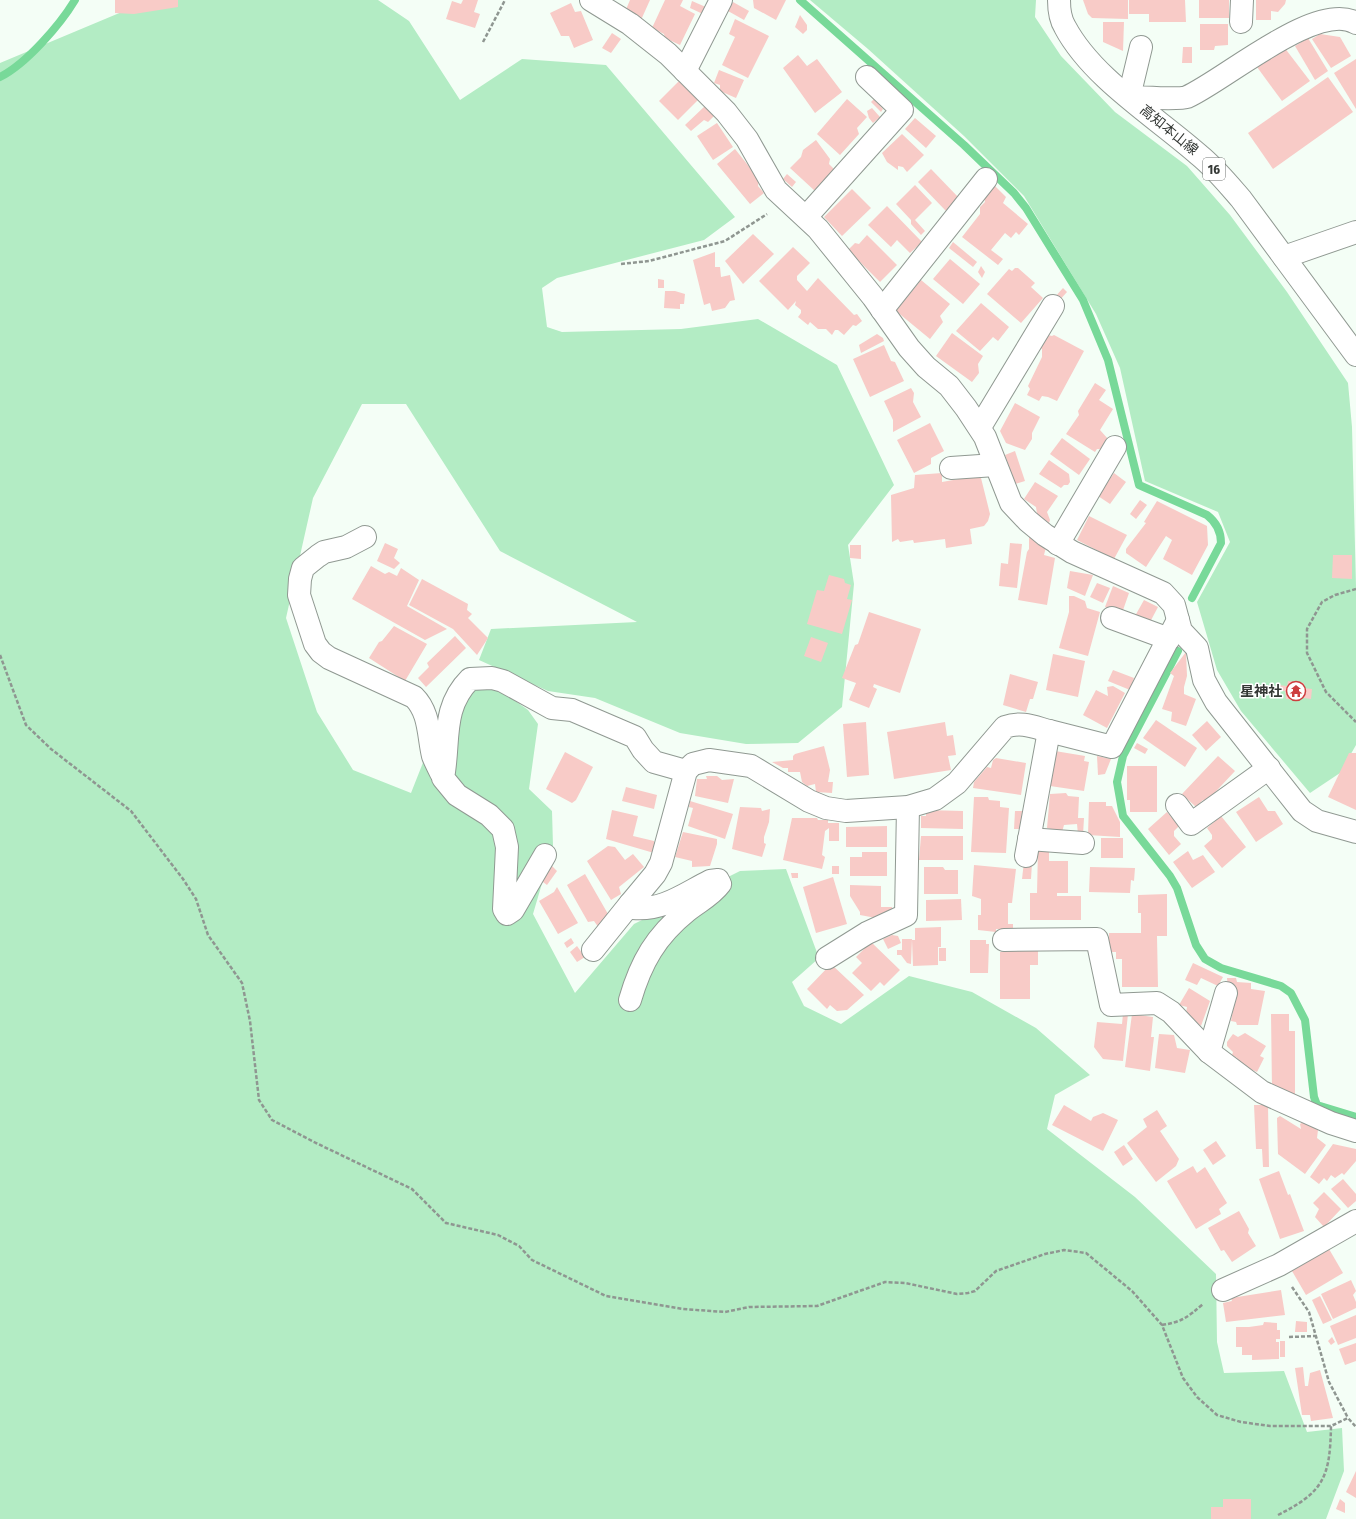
<svg xmlns="http://www.w3.org/2000/svg" width="1356" height="1519" viewBox="0 0 1356 1519" font-family="'Fira Sans Condensed','Noto Sans JP',sans-serif">
<rect width="100%" height="100%" fill="#f4fef6"/>
<g fill="#b3ecc4">
<path d="M157,0H378L409,21L460,100L522,59L606,65L735,217L704,240L557,278L542,288L547,327L562,332L681,329L758,319L837,365L894,485L848,545L854,584L842,707L798,743L746,744L680,733L595,698L548,691L479,660L491,629L637,622L500,551L406,404H362L313,498L286,618L317,712L353,770L411,793L441,717L473,688H497L528,710L538,724L529,789L552,811L553,846L533,914L575,993L634,924L740,871L786,869L819,958L792,982L804,1006L841,1024L909,976L972,992L1036,1028L1090,1075L1055,1095L1047,1129L1135,1197L1216,1274L1217,1342L1224,1373L1284,1371L1307,1432L1342,1428L1344,1471L1326,1519H0V63L148,1Z"/>
<path d="M810,0H1036L1035,17L1061,56L1115,112L1187,166L1230,215L1287,292L1348,383L1352,427L1356,586V745L1340,773L1310,793L1241,711L1217,670L1197,602L1230,542L1218,512L1145,481L1120,368L1096,314L1024,196L964,136L868,49Z"/>
</g>
<g fill="none" stroke-linecap="round" stroke-linejoin="round">
<g stroke="#78d999" stroke-width="8">
<path d="M800,0L964,145L1014,193L1026,208L1083,300L1108,360L1139,485L1207,515C1216,522 1221,532 1221,543L1192,598"/>
<path d="M0,77C26,64 60,25 75,0"/>
<path d="M1178,651L1123,756L1117,782L1123,816L1170,876L1177,888L1196,945L1205,959L1221,968L1281,986L1291,993L1305,1020L1314,1097L1317,1105L1356,1117"/>
</g>
</g>
<g fill="#f8cbc7">
<path d="M115,0H178V7L134,14L115,13Z"/>
<path d="M463,0H478L474,12L480,14L475,28L446,19L452,1L461,4Z"/>
<path d="M630,0H650L641,20L625,12Z"/>
<path d="M665,0H683L680,6L695,14L680,45L665,38L664,34L652,28Z"/>
<path d="M753,0H786L776,20L754,8Z"/>
<path d="M1083,0H1128V19L1092,18L1088,14Z"/>
<path d="M1129,0H1185L1186,22H1149V14H1129Z"/>
<rect x="1199" y="0" width="30" height="18"/>
<path d="M1256,0H1286L1285,4L1278,12L1271,11V20H1256Z"/>
<path d="M692,1L708,8L705,15L690,8Z"/>
<path d="M733,2L749,11L744,20L728,11Z"/>
<path d="M571,3L575,12L581,11L593,40L574,48L569,36H561L550,13Z"/>
<path d="M800,15L807,25V30L803,34L795,27Z"/>
<path d="M735,19L769,36L748,78L722,65L735,37L729,34Z"/>
<path d="M1103,22H1124L1123,51L1103,42Z"/>
<path d="M1200,24H1228V45L1215,46L1214,50H1200Z"/>
<path d="M612,33L621,39L611,53L602,48Z"/>
<path d="M1320,34L1340,37L1351,56L1331,68L1312,39Z"/>
<path d="M1308,38L1328,71L1315,80L1295,46Z"/>
<path d="M1183,47H1192V63H1182Z"/>
<path d="M1284,47L1310,81L1282,101L1257,67Z"/>
<path d="M798,55L807,66L817,59L842,92L815,113L783,68Z"/>
<path d="M1356,59V109L1334,73Z"/>
<path d="M719,70L744,80L736,98L720,91V85L714,83Z"/>
<path d="M1328,77L1353,112L1273,169L1248,133Z"/>
<path d="M679,81L698,100L678,120L659,101Z"/>
<path d="M847,99L867,117L857,128L859,134L840,155L817,134Z"/>
<path d="M874,99L883,109L881,112L871,102Z"/>
<path d="M705,106L714,116L708,122L704,120L691,131L685,125Z"/>
<path d="M872,108L880,117L873,123L869,118L867,111Z"/>
<path d="M915,118L936,136L926,148L905,129Z"/>
<path d="M717,123L733,147L713,160L697,136Z"/>
<path d="M902,134L924,155L907,172L903,167L898,166V170L887,162L882,153Z"/>
<path d="M816,140L830,159L829,164L834,169L815,191L790,168L801,157L803,150Z"/>
<path d="M735,149L759,179L758,186L764,193L750,204L717,164Z"/>
<path d="M931,169L959,198L946,211L918,182Z"/>
<path d="M787,174L796,182L792,187L783,179Z"/>
<path d="M915,185L932,203L915,220L925,231L921,235L911,224V220L896,204Z"/>
<path d="M994,185L1006,197L1003,203L1028,224L1019,235L1016,232L1011,238L1005,233L991,250L1003,259L998,265L962,237L980,214V207L985,202L984,196Z"/>
<path d="M852,189L871,208L842,236L824,217Z"/>
<path d="M887,206L922,242L910,253L897,240L891,247L868,225Z"/>
<path d="M753,234L774,254L743,284L725,261Z"/>
<path d="M867,235L897,265L880,282L848,250L855,243L859,244Z"/>
<path d="M953,242L977,262L973,267L949,248Z"/>
<path d="M793,247L810,263L797,276V280L807,291L818,278L854,315L857,314L862,321L856,326L853,325L844,335L838,330H835L832,335L826,329H818L810,322L808,325L798,317L801,313V310L795,305L796,301L788,310L759,281Z"/>
<path d="M715,252V267H720L721,277L730,275L735,300L730,301L725,308L712,311L710,303L704,305L693,260Z"/>
<path d="M950,259L980,284L963,304L933,279Z"/>
<path d="M981,266L985,272L982,278L978,272Z"/>
<path d="M1015,268H1018L1035,283L1031,287L1043,298L1021,323L987,294L1009,269L1012,271Z"/>
<path d="M658,279L664,280V288H658Z"/>
<path d="M921,280L950,304L940,316L943,322L930,339L896,311Z"/>
<path d="M1063,288L1067,292L1058,302L1054,298Z"/>
<path d="M665,291H675L685,294L684,304H680V309L664,308Z"/>
<path d="M981,303L1009,327L998,341L993,337L980,351L956,331Z"/>
<path d="M952,333L983,356L978,364L979,373L972,382L936,356Z"/>
<path d="M877,334L883,338L884,341L861,353L859,345Z"/>
<path d="M1044,334L1052,336L1054,335L1084,351L1057,401L1048,397L1042,396L1039,401L1027,395L1030,389L1028,386L1042,357V349L1037,345Z"/>
<path d="M884,345L891,361L895,362L904,381L870,397L853,359Z"/>
<path d="M1095,383L1106,390L1099,400L1113,409L1100,430L1108,439L1102,449H1097L1095,452L1066,434L1079,415L1078,411Z"/>
<path d="M911,388L914,393L913,402L921,417L893,432V420L884,401Z"/>
<path d="M1015,403L1040,417L1032,433V439L1025,450L1006,443L1000,431Z"/>
<path d="M930,423L944,451L931,458V464L914,473L897,440Z"/>
<path d="M1062,438L1090,459L1079,475L1050,454Z"/>
<path d="M1015,451L1025,481L1015,484L1005,455Z"/>
<path d="M1049,460L1069,474L1070,482L1068,485H1064L1061,488L1039,474Z"/>
<path d="M942,473V482L976,476L981,478L990,514L988,521L984,526L970,529L972,544L946,548L945,539L914,543L913,540L900,542L898,539L892,542L891,495L914,488L915,475Z"/>
<path d="M1114,473L1126,482L1110,504L1098,496Z"/>
<path d="M1035,482L1058,496L1047,512L1050,520L1049,523L1037,514L1036,507L1024,499Z"/>
<path d="M1140,500L1147,505L1136,519L1130,514Z"/>
<path d="M1157,501L1207,526L1208,545L1192,575L1163,559L1172,540L1166,536L1146,567L1126,553V549L1146,523L1144,522Z"/>
<path d="M1089,516L1127,535L1114,559L1077,540Z"/>
<path d="M1029,537H1032L1046,547L1044,555L1055,558L1047,605L1018,600L1027,552L1029,549Z"/>
<path d="M385,543L398,549L394,558L400,563L394,569L377,561Z"/>
<path d="M1010,543L1022,544L1017,588L999,586L1001,563L1008,564Z"/>
<path d="M850,545H861V559L850,558Z"/>
<path d="M1333,555H1352V579L1332,578Z"/>
<path d="M371,566L385,574L389,572L397,576L401,568L419,580L407,606L447,629L425,640L352,599Z"/>
<path d="M1070,571L1093,575L1085,596L1067,588Z"/>
<path d="M829,575L844,579L845,583L851,585L847,599L852,600L842,634L807,624L817,590L824,591Z"/>
<path d="M422,579L468,604L467,610L472,614L468,618L488,638L477,655L453,629L409,605Z"/>
<path d="M1097,583L1110,588L1103,603L1090,597Z"/>
<path d="M1113,586L1129,593L1122,613L1105,607Z"/>
<path d="M1069,596H1074L1085,601L1087,608L1100,612L1088,656L1059,648L1069,612Z"/>
<path d="M1144,600L1158,607L1149,624L1135,616Z"/>
<path d="M869,612L921,629L900,693L874,684L873,687L877,689L869,708L849,700L856,683L842,678L855,645L858,644Z"/>
<path d="M394,626L427,644L405,681L369,658L379,642L382,641Z"/>
<path d="M455,636L466,648L426,687L418,678L429,667L427,663Z"/>
<path d="M811,637L828,643L821,662L804,656Z"/>
<path d="M1186,652L1187,676L1184,687V694L1196,699L1186,726L1171,721L1172,712L1162,709L1174,676L1170,673Z"/>
<path d="M1053,654L1085,661L1078,697L1046,690Z"/>
<path d="M1113,670L1134,678L1130,690L1108,681Z"/>
<path d="M1010,674L1038,682L1033,699H1030L1026,712L1003,705Z"/>
<path d="M1288,681L1304,683L1303,688L1312,689L1311,699L1297,697V700L1286,699L1285,691L1277,690L1278,685L1287,686Z"/>
<path d="M1113,686L1125,693L1107,728L1083,715L1096,690L1108,696L1107,687Z"/>
<path d="M1156,720L1197,748L1185,767L1143,738Z"/>
<path d="M1207,721L1221,737L1206,751L1192,735Z"/>
<path d="M866,722L869,775L847,777L843,724Z"/>
<path d="M945,722L947,736L953,735L956,755L948,756L951,770L894,779L887,732Z"/>
<path d="M1137,743L1148,749L1145,754L1134,748Z"/>
<path d="M824,746L830,770L828,782H833L832,793L816,792L815,784L807,786L802,782L800,772H788V768H783L772,762L793,760V756L795,754Z"/>
<path d="M1055,751L1085,756L1084,761L1089,762L1084,791L1050,786Z"/>
<path d="M565,752L593,767L576,800L572,803L546,789Z"/>
<path d="M1349,753H1356V810L1328,797Z"/>
<path d="M1097,756L1111,759L1105,774L1098,775Z"/>
<path d="M1218,756L1235,771L1206,802L1203,800L1196,807L1182,794Z"/>
<path d="M996,758L1026,763L1021,795L973,788L974,782L987,767L991,768L993,760Z"/>
<path d="M1127,766H1157V812H1130V800H1127Z"/>
<path d="M706,776H717L722,780L734,779L728,803L695,796L697,779H707Z"/>
<path d="M626,787L657,795L654,809L622,801Z"/>
<path d="M1066,793L1068,796L1079,797L1078,818H1084L1083,835H1078L1077,824L1064,825L1062,832L1047,828L1050,794Z"/>
<path d="M974,797H988L989,800L1000,801V807L1009,808L1006,853L971,852Z"/>
<path d="M1259,797L1268,811H1275L1283,824L1256,842L1236,812Z"/>
<path d="M690,801L733,814L725,839L688,826L693,808L689,807Z"/>
<path d="M1089,802H1106V806H1112L1120,822V837L1088,835Z"/>
<path d="M740,807L761,808L762,811L770,809L769,822L764,837V843L766,844L762,857L732,849Z"/>
<path d="M612,810L638,816L633,836L654,841V853L606,839Z"/>
<path d="M926,810L963,811V829L921,828V816H926Z"/>
<path d="M1015,811H1022L1021,829H1014Z"/>
<path d="M1167,812L1179,826L1174,831V836L1181,844L1169,855L1148,829Z"/>
<path d="M1221,816L1246,847L1222,868L1204,846L1212,839V835L1207,828Z"/>
<path d="M792,818H817L818,820H828V823H839V841H829V828L825,831L822,855L825,857L822,869L783,860Z"/>
<path d="M887,826V847H846V827Z"/>
<path d="M683,832L717,839V844L710,866L692,867V861L675,857Z"/>
<path d="M921,836H963V860H919Z"/>
<rect x="1101" y="838" width="22" height="20"/>
<path d="M608,846L615,847L625,860L633,854L644,867L619,887L621,894L611,900L587,861Z"/>
<path d="M1038,849L1049,850V861H1068V893H1057V896H1081V920H1030V893H1037Z"/>
<path d="M1188,851L1193,860L1203,855L1215,872L1192,888L1173,862Z"/>
<path d="M862,852H887V876H850V857H862Z"/>
<path d="M1024,862L1032,863L1031,879H1022Z"/>
<path d="M550,864L557,871L547,885L539,879Z"/>
<path d="M974,865L1016,869L1012,903H1008V924H1013V929H996V932L978,930V915H981V899L972,896Z"/>
<rect x="832" y="866" width="7" height="8"/>
<path d="M924,867H943L945,870H958V894H924Z"/>
<path d="M1090,867L1135,868L1134,881L1131,880L1130,893L1089,892Z"/>
<path d="M791,873H798V878H792Z"/>
<path d="M585,874L608,914L601,931L594,921L588,922L567,885Z"/>
<path d="M833,877L847,924L816,933L803,887Z"/>
<path d="M850,885L881,886V907H892V912H884L882,915L876,918L860,915V912L850,896Z"/>
<path d="M557,887L578,923L558,934L539,901L554,892Z"/>
<path d="M1167,894V936H1157L1158,987H1122V959H1116V952H1109V933H1141V913H1138V895Z"/>
<path d="M961,899L962,920L926,921V900Z"/>
<path d="M941,927V947H938V965L913,966L912,940H915V928Z"/>
<path d="M892,935L898,936L901,943L888,949L883,939Z"/>
<path d="M571,938L574,943L567,948L564,943Z"/>
<path d="M902,939H912L911,964L907,963L901,955H897V950H902Z"/>
<path d="M970,940H986V944H989L988,973H970Z"/>
<path d="M871,942L900,970L884,986L880,982L871,991L852,973L862,963L856,957Z"/>
<path d="M577,946L585,957L577,962L570,952Z"/>
<rect x="939" y="948" width="7" height="13"/>
<path d="M1038,948V965H1030V999H1000V952Z"/>
<path d="M1193,963L1223,977L1218,986L1201,978L1197,985L1185,980Z"/>
<path d="M831,964L864,995L847,1010L837,1011L830,1005L827,1009L807,989Z"/>
<path d="M1227,978H1236L1237,982L1251,983V989L1265,991L1258,1025H1237L1236,1022L1231,1021L1236,993L1228,990Z"/>
<path d="M1189,988L1210,1001L1201,1026L1186,1013L1187,1007L1179,1005Z"/>
<path d="M1123,1014H1128L1123,1061L1103,1059L1094,1047L1097,1022L1122,1024Z"/>
<path d="M1132,1014L1153,1017L1151,1037H1154L1150,1071L1125,1067Z"/>
<path d="M1271,1014H1289V1031H1295V1097L1272,1089Z"/>
<path d="M1245,1033L1266,1046L1260,1056L1264,1058L1257,1072L1236,1063L1237,1058L1232,1055L1233,1052L1227,1046V1042L1233,1034L1238,1037Z"/>
<path d="M1159,1034L1174,1035L1177,1048L1190,1050L1185,1073L1155,1068Z"/>
<path d="M1064,1105L1091,1121L1093,1117L1103,1113L1118,1120L1103,1151L1052,1125Z"/>
<path d="M1254,1105H1268L1269,1167H1263L1262,1149H1256Z"/>
<path d="M1157,1110L1167,1126L1160,1131L1179,1159L1176,1166L1156,1182L1127,1143L1147,1127L1143,1119Z"/>
<path d="M1280,1116L1301,1129L1300,1124L1305,1121L1318,1130L1317,1138L1326,1145L1305,1174L1278,1154L1277,1118Z"/>
<path d="M1216,1141L1226,1156L1213,1165L1203,1150Z"/>
<path d="M1333,1144L1356,1149V1161L1344,1175L1342,1173L1335,1178L1331,1175L1327,1181L1324,1178L1319,1184L1310,1177Z"/>
<path d="M1124,1145L1133,1159L1123,1166L1114,1152Z"/>
<path d="M1193,1166L1197,1173L1205,1167L1227,1203L1219,1209L1221,1214L1196,1229L1167,1181Z"/>
<path d="M1279,1171L1288,1195L1290,1194L1304,1231L1280,1239L1259,1179Z"/>
<path d="M1343,1179L1356,1194V1201L1348,1208L1331,1189Z"/>
<path d="M1324,1192L1341,1209L1324,1227L1315,1217L1319,1209L1313,1203Z"/>
<path d="M1239,1211L1249,1229L1248,1233L1256,1246L1232,1262L1224,1250L1221,1251L1208,1228Z"/>
<path d="M1329,1249L1343,1273L1306,1295L1292,1271Z"/>
<path d="M1351,1280L1356,1291L1353,1295L1356,1302V1308L1333,1319L1321,1294Z"/>
<path d="M1281,1290L1285,1315L1226,1322L1223,1303L1232,1301L1231,1298Z"/>
<path d="M1320,1296L1332,1320L1323,1324L1312,1300Z"/>
<path d="M1356,1315V1338L1338,1345L1330,1326Z"/>
<path d="M1296,1321L1307,1322V1332H1295Z"/>
<path d="M1264,1322L1277,1323V1330H1280V1339H1276V1342H1279V1359L1252,1360V1355H1242V1347H1236V1327H1249L1263,1325Z"/>
<path d="M1332,1337L1335,1342L1331,1345L1328,1341Z"/>
<rect x="1280" y="1341" width="5" height="16"/>
<path d="M1356,1343V1361L1345,1365L1339,1349Z"/>
<path d="M1303,1367L1305,1386H1308L1310,1373L1320,1370L1333,1418L1311,1421L1310,1415H1302L1295,1368Z"/>
<path d="M1356,1471V1498L1346,1492Z"/>
<path d="M1223,1499H1251V1519H1211V1507H1223Z"/>
<path d="M1340,1499L1345,1503V1513L1336,1509Z"/>
</g>
<g fill="none" stroke-linecap="round" stroke-linejoin="round">
<g stroke="#909992" stroke-width="24">
<g id="minor">
<path d="M591,0L630,24L668,54L726,112L747,139L776,190L818,229L873,297L909,348L926,367L949,386L966,408L985,437L1011,503L1028,521L1045,535L1072,552L1163,593L1174,605L1181,631L1197,648L1204,680L1216,702L1302,811L1317,821L1356,832"/>
<path d="M1241,22L1242,0"/>
<path d="M1141,47L1129,97C1140,97 1179,100 1187,97C1225,80 1317,0 1356,23"/>
<path d="M685,71L721,0"/>
<path d="M806,217L902,110L867,77"/>
<path d="M1284,257L1356,232"/>
<path d="M882,310L986,179"/>
<path d="M980,427L1053,306"/>
<path d="M951,468L995,465"/>
<path d="M365,537L346,547L324,552L318,556L303,568L300,579L299,595L315,644L321,652L329,658L414,697C430,713 428,735 433,756C435,761 438,767 441,773"/>
<path d="M1058,544L1115,447"/>
<path d="M1112,618L1169,639"/>
<path d="M1177,805L1191,824L1269,768"/>
<path d="M1029,839L1083,843"/>
<path d="M545,855L513,910L507,914L504,909L507,847L503,829L489,815L457,795L443,778C450,741 441,708 470,679L492,678L503,681L552,708L572,710L635,737L643,750L654,762L686,771"/>
<path d="M1026,856L1049,731L1112,747L1178,620"/>
<path d="M1004,940L1097,939L1111,1005L1157,1003L1171,1012L1209,1052L1262,1092L1331,1123L1356,1131"/>
<path d="M593,950L630,904"/>
<path d="M827,958L867,933L906,915L908,807"/>
<path d="M630,1000C641,962 656,936 687,911C698,902 711,896 720,884L718,880L710,881C684,894 663,911 633,908L630,904L655,874L661,863L686,771L693,764L709,760L751,766L809,801L826,808L846,811L908,807L935,799L957,783L1005,727C1021,721 1034,727 1049,731"/>
<path d="M1209,1052L1226,993"/>
<path d="M1223,1290L1279,1265L1356,1221"/>
</g>
</g>
<g stroke="#909992" stroke-width="24">
<path id="major" d="M1059,0C1059,9 1060,19 1065,27C1092,78 1156,117 1199,155C1215,168 1228,184 1241,199L1356,355"/>
</g>
<g stroke="#8f9691" stroke-width="2.5" stroke-dasharray="4 2" stroke-linecap="butt">
<path d="M483,42L505,0"/>
<path d="M621,264L649,261L725,241L767,214"/>
<path d="M1356,589L1335,595L1322,602L1307,629V653L1326,692L1356,722"/>
<path d="M0,655L26,725L51,749L131,811L183,879L196,899L208,935L242,983L250,1021L259,1100L272,1120L316,1143L412,1189L446,1223L498,1235L519,1246L532,1260L606,1296L683,1309L725,1312L749,1307L817,1306L885,1282L905,1283L957,1294L968,1293L975,1291L996,1271L1045,1254L1064,1250L1086,1253L1132,1291L1162,1325L1183,1378L1197,1397L1217,1415L1241,1422L1270,1426H1331L1348,1418L1356,1427"/>
<path d="M1292,1287L1309,1312L1329,1382L1348,1418"/>
<path d="M1162,1325C1182,1322 1188,1317 1203,1304"/>
<path d="M1289,1337L1316,1336"/>
<path d="M1278,1515C1324,1492 1330,1477 1331,1426"/>
</g>
<use href="#minor" stroke="#fff" stroke-width="22"/>
<use href="#major" stroke="#fff" stroke-width="22"/>
</g>
<defs>
<g id="temple-ring" transform="scale(1)"><circle r="9.5" fill="#fff" stroke="#cd3e3f" stroke-width="1.5"/><path d="M0-6L5-2H3V0L6.5 2.5H4V6H1.5V3h-3V6H-4V2.5H-6.5L-3 0V-2H-5Z" fill="#cd3e3f"/></g>
</defs>
<g fill-rule="evenodd">
<use href="#temple-ring" x="1296" y="691"/>
</g>
<g text-anchor="middle" dominant-baseline="central" stroke-width="3" stroke-linejoin="round" paint-order="stroke">
<rect fill="#fff" stroke="#717472" stroke-width="1" x="1203" y="158" width="22" height="22" rx="3"/>
<g font-size="13" font-weight="bold" fill="#343835">
<text x="1214" y="169">16</text>
</g>
<g font-size="14" fill="#343835" stroke="#fff">
<text transform="translate(1169 130) rotate(39)">高知本山線</text>
</g>
<g font-size="14" font-weight="bold" fill="#343835" stroke="#fff" text-anchor="end">
<text x="1282" y="691">星神社</text>
</g>
</g>
</svg>
